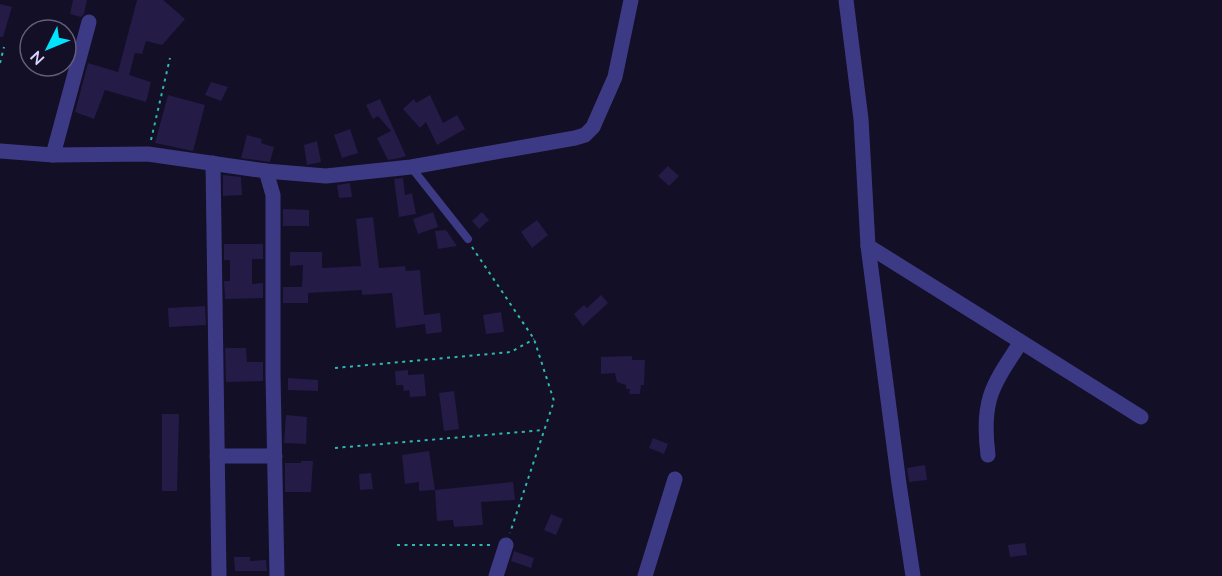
<svg xmlns="http://www.w3.org/2000/svg" width="1222" height="576" viewBox="0 0 1222 576" font-family="Mulish,sans-serif">
<rect width="100%" height="100%" fill="#130f26"/>
<g fill="#241b47">
<path d="M73,0H87L84,14L81,17L70,14Z"/>
<path d="M137,0H163L185,19L162,45L146,41L142,54L135,53L129,75L151,82L146,102L105,90L94,119L75,112L88,63L118,72Z"/>
<path d="M0,4L12,7L3,37H0Z"/>
<path d="M211,82L228,87L221,101L205,95Z"/>
<path d="M168,95L205,105L193,151L155,143Z"/>
<path d="M430,95L443,123L457,115L465,129L437,145L426,122L420,128L403,109L414,99L416,103Z"/>
<path d="M380,99L406,156L400,158L388,160L377,138L391,131L378,116L373,119L366,105Z"/>
<path d="M350,129L358,153L342,158L334,135Z"/>
<path d="M247,135L262,139L261,143L274,147L270,162L241,158Z"/>
<path d="M317,141L321,162L307,165L304,145Z"/>
<path d="M668,166L679,176L669,186L658,176Z"/>
<path d="M223,175L241,177L242,195L223,196Z"/>
<path d="M403,178L405,195L412,193L416,214L399,217L394,179Z"/>
<path d="M350,183L352,197L339,198L337,185Z"/>
<path d="M283,209L309,210V226H283Z"/>
<path d="M433,212L438,227L418,234L413,219Z"/>
<path d="M482,212L489,220L479,229L472,221Z"/>
<path d="M373,217L379,268L405,266L406,271L420,270L424,315L440,313L442,332L426,334L425,324L396,328L392,293L362,295V290L308,293V303H283V287H302L303,265L290,266V252H322V268L361,266L356,219Z"/>
<path d="M537,220L548,235L532,248L521,232Z"/>
<path d="M446,230L457,246L438,249L435,231Z"/>
<path d="M224,244H263V259H252V284L263,283V298L225,299L224,281H230V260H224Z"/>
<path d="M601,295L608,303L583,326L574,314L584,305L587,308Z"/>
<path d="M205,306L206,325L169,327L168,308Z"/>
<path d="M501,312L504,332L486,334L483,315Z"/>
<path d="M225,348H246L247,362H263V381L226,382Z"/>
<path d="M632,356V360H645L644,385H641L640,394H629L630,389H626V385L617,382L615,373L601,374V357Z"/>
<path d="M408,370V375L424,374L426,396L410,397L409,390L404,391L403,385H396L395,371Z"/>
<path d="M288,378L318,380V391L288,390Z"/>
<path d="M454,391L459,429L444,431L439,393Z"/>
<path d="M162,414H179L177,491H162Z"/>
<path d="M286,415L307,417L306,444L284,443Z"/>
<path d="M653,438L668,444L664,454L649,448Z"/>
<path d="M429,451L435,490L419,491V482L405,484L402,455Z"/>
<path d="M301,461H313L311,492H285V463H301Z"/>
<path d="M925,465L927,480L909,482L907,468Z"/>
<path d="M371,473L373,489L360,490L359,474Z"/>
<path d="M513,482L515,500L481,502L483,525L454,527L453,520L437,521L435,490Z"/>
<path d="M551,514L563,519L556,535L544,530Z"/>
<path d="M1025,543L1027,555L1010,557L1008,545Z"/>
<path d="M514,551L534,558L531,568L511,561Z"/>
<path d="M234,557H250V561L266,560L267,571H235Z"/>
</g>
<g fill="none" stroke-linecap="round" stroke-linejoin="round">
<g stroke="#2fb8b0" stroke-width="2" stroke-dasharray="3 4.5" stroke-linecap="butt">
<path d="M0,63L4,47"/>
<path d="M151,140L170,58"/>
<path d="M472,247L534,339L554,401L510,533"/>
<path d="M335,368L511,352L534,339"/>
<path d="M335,448L544,430"/>
<path d="M397,545H492"/>
</g>
<path stroke="#3d3a85" stroke-width="8" d="M411,167L468,239"/>
<g stroke="#3d3a85" stroke-width="15">
<path d="M846,0L861,119L868,246L899,484L913,576"/>
<path d="M0,151L53,155L148,154L266,171L326,176L411,167L575,138L585,135L593,127L615,77L631,0"/>
<path d="M53,155L89,22"/>
<path d="M213,163L219,576"/>
<path d="M266,171L273,195V375L277,576"/>
<path d="M868,246L1141,417"/>
<path d="M988,455C981,400 992,386 1021,342"/>
<path d="M217,456H275"/>
<path d="M496,576L506,545"/>
<path d="M645,576L675,479"/>
</g>
</g>
<g transform="translate(48 48) rotate(227)"><circle r="28" fill="#130f26" stroke="#625e7d" stroke-width="1.5"/>
<path d="M0-4.5L10 22L0 15L-10 22Z" fill="#00e5ff"/>
<text y="-9" font-size="16" font-weight="bold" text-anchor="middle" fill="#d9d4ff">N</text>
</g>
</svg>
